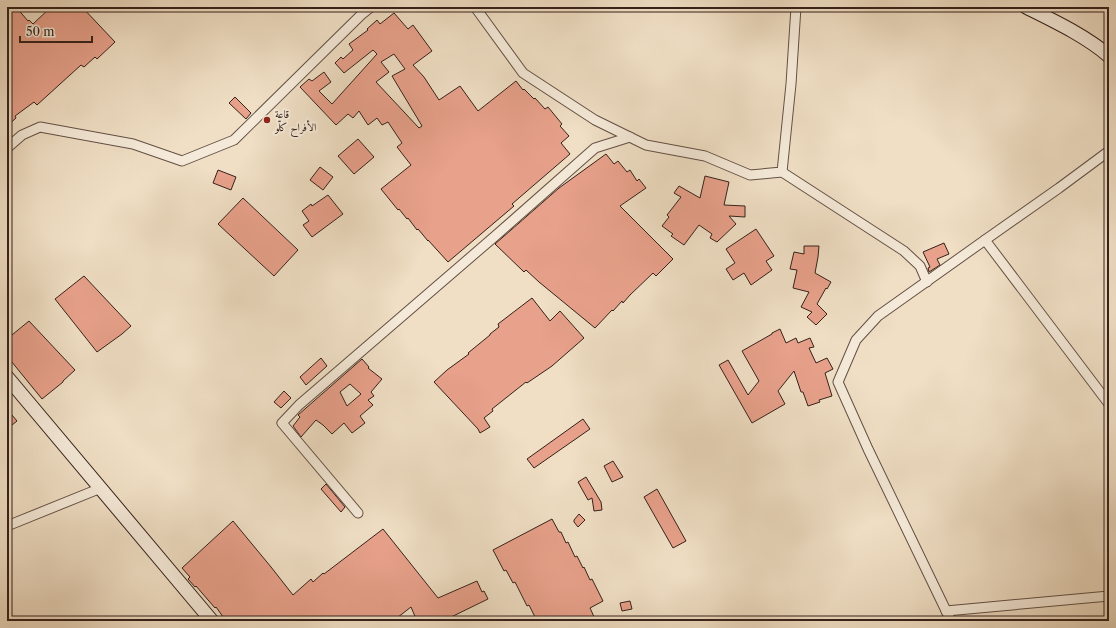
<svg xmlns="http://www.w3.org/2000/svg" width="1116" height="628" viewBox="0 0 1116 628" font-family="'Libre Caslon Text',Amiri,serif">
<rect width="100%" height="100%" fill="#f0dfc5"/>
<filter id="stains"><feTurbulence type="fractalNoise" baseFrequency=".005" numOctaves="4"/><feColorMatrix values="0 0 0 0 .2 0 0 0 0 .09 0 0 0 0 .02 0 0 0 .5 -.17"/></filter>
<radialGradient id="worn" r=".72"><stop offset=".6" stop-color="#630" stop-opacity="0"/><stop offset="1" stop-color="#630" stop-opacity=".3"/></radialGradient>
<g fill="#e8a18b" stroke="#34211a" fill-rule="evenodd">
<path d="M7,7H16L28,21L29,20L33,24L51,7H82L115,42L97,59L95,57L84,67L81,65L37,105L34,102L15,116L16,118L7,126Z"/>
<path d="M394,13L408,29L413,25L432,51L413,65L424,77L439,100L460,86L478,111L516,81L523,90L524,89L534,99L535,98L545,109L548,107L562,124L560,126L569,136L561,143L570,154L512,204L514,206L448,262L428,240V241L418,229L417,230L408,218L407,219L399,209L398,210L381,189L411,165L397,147L402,143L388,122L382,125L377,118L368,125L359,111L353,118L348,114L336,125L300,87L309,79L312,81L324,72L331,82L319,91L332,104L377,54L373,50L344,73L335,63L341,57L343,59L353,50L349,44L368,30L367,29L377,20L380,24ZM394,54L405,69L392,76L422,126L419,128L376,82L389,72L381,62Z"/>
<path d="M235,97L251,113L246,119L229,103Z"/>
<path d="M358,139L374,157L354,174L338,156Z"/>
<path d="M606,154L614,164L618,161L627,172L630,170L637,181L639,179L646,188L620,206L673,259L656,276L653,273L630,295L623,303L622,301L613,311L612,310L595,328L539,282L526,270L524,272L495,244L559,188Z"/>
<path d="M320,167L333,177L323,190L310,180Z"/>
<path d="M218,170L236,177L231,190L213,183Z"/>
<path d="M705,176L729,182L724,205L745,206V217L729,216L736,224L717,242L710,238L712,234L699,225L684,245L671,236L673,234L662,226L669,217L667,215L681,197L674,193L679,186L700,198Z"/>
<path d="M328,195L343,214L312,237L303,225L309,221L302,211L311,204L312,206Z"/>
<path d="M243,198L298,250L274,276L218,224Z"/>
<path d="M756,229L774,256L766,261L772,270L751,285L744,273L733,280L726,269L735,263L726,249Z"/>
<path d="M944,243L949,254L937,259L940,265L929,272L928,268L930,267L923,252Z"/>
<path d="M804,246H819L818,257L815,273L831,282L827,289L826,288L817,304L827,314L816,325L807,317L812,312L801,307L809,292L793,288L797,270L790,269L794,252L804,254Z"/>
<path d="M84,276L131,326L122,334L97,352L55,299Z"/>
<path d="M532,298L550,321L560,311L584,338L552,366L527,383L526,382L492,409L493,411L484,418L490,427L480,433L478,429L434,382L447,370L469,354L468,353L490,335V334L499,327L498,324Z"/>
<path d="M29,321L75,370L63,381V382L42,399L7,356V339Z"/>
<path d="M780,329L786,343L796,338L798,343L810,338L814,347L809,348L816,363L827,358L833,369L825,373L832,396L819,400L820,402L808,406L803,392H801L794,371L778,391L785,404L752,423L719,365L728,360L748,395L759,381L742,351L772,334V333Z"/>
<path d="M321,358L327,366L306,385L300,377Z"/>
<path d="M362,359L369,367L368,368L382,379L371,392L374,396L368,400L373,405L360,416L365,423L352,433L344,423L332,434L323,425L316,420L301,437L293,426L300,417L298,415ZM350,384L361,394L347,406L340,392Z"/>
<path d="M284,391L291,398L281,408L274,402Z"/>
<path d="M7,409L17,421L7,429Z"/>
<path d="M583,419L590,429L534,468L527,459Z"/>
<path d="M613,461L623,477L612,482L604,466Z"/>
<path d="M586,477L601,502L602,510L594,511L592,498L588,500L578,482Z"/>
<path d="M326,484L345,507L341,512L321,489Z"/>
<path d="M657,489L686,541L673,548L644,497Z"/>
<path d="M579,514L585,520L578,527L574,522V520Z"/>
<path d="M552,519L559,532H561L566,543L568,542L575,557L577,556L583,568L584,567L590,580L592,579L603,601L590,608L596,621H537L529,605L527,606L515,582L513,583L506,570L504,571L493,550Z"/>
<path d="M233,521L271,567L293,595L311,579L313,582L323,573L324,574L383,529L438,598L477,581L482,592L484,591L488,599L443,621H417L411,607L393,621H226L216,607L215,608L196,586L195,587L188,579L190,577L182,568Z"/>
<path d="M630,601L632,609L622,611L620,603Z"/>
</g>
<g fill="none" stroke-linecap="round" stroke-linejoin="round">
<g stroke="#635045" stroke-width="11">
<g id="street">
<path d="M475,7L523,73L595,120L646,145L705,156L750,175L782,172L791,84L796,7"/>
<path d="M7,148L22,135L40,127L133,144L182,161L234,140L361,15L371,7"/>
<path d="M1109,151L1059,188L985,240L1109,404"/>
<path d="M782,172L904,251L920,266L927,282"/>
<path d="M358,513L282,423L299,405L494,237L595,148L630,137"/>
<path d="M7,526L101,488"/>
<path d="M946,611L1109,596"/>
<path d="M951,621L868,449L838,382L856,340L878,316L985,240"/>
</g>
</g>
<g stroke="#34211a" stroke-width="15">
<g id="secondary">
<path d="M1026,7C1054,21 1086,36 1109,56"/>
<path d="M7,377L212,621"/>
</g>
</g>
<use href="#street" stroke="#f5ead9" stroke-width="9"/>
<use href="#secondary" stroke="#f5ead9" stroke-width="13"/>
</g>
<circle fill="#8f2418" stroke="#f5ead9" stroke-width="1.5" cx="267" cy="120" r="4"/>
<g text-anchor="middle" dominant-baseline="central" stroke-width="4" stroke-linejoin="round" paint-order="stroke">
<g font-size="11" fill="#34211a" stroke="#f5ead9" text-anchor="start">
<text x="275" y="114">قاعة<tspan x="275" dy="13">الأفراح كلّو</tspan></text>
</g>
</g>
<rect width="1116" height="628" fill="none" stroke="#f0dfc5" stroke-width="24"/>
<rect x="8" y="8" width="1100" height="612" fill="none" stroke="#34211a" stroke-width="2"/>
<rect x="12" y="12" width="1092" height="604" fill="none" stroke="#34211a"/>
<path d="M20 36v6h72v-6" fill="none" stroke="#34211a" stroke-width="2"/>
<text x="26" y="36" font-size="12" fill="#34211a" stroke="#f5ead9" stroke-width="3" paint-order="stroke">50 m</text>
<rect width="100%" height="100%" filter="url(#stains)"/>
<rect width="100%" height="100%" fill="url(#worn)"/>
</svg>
